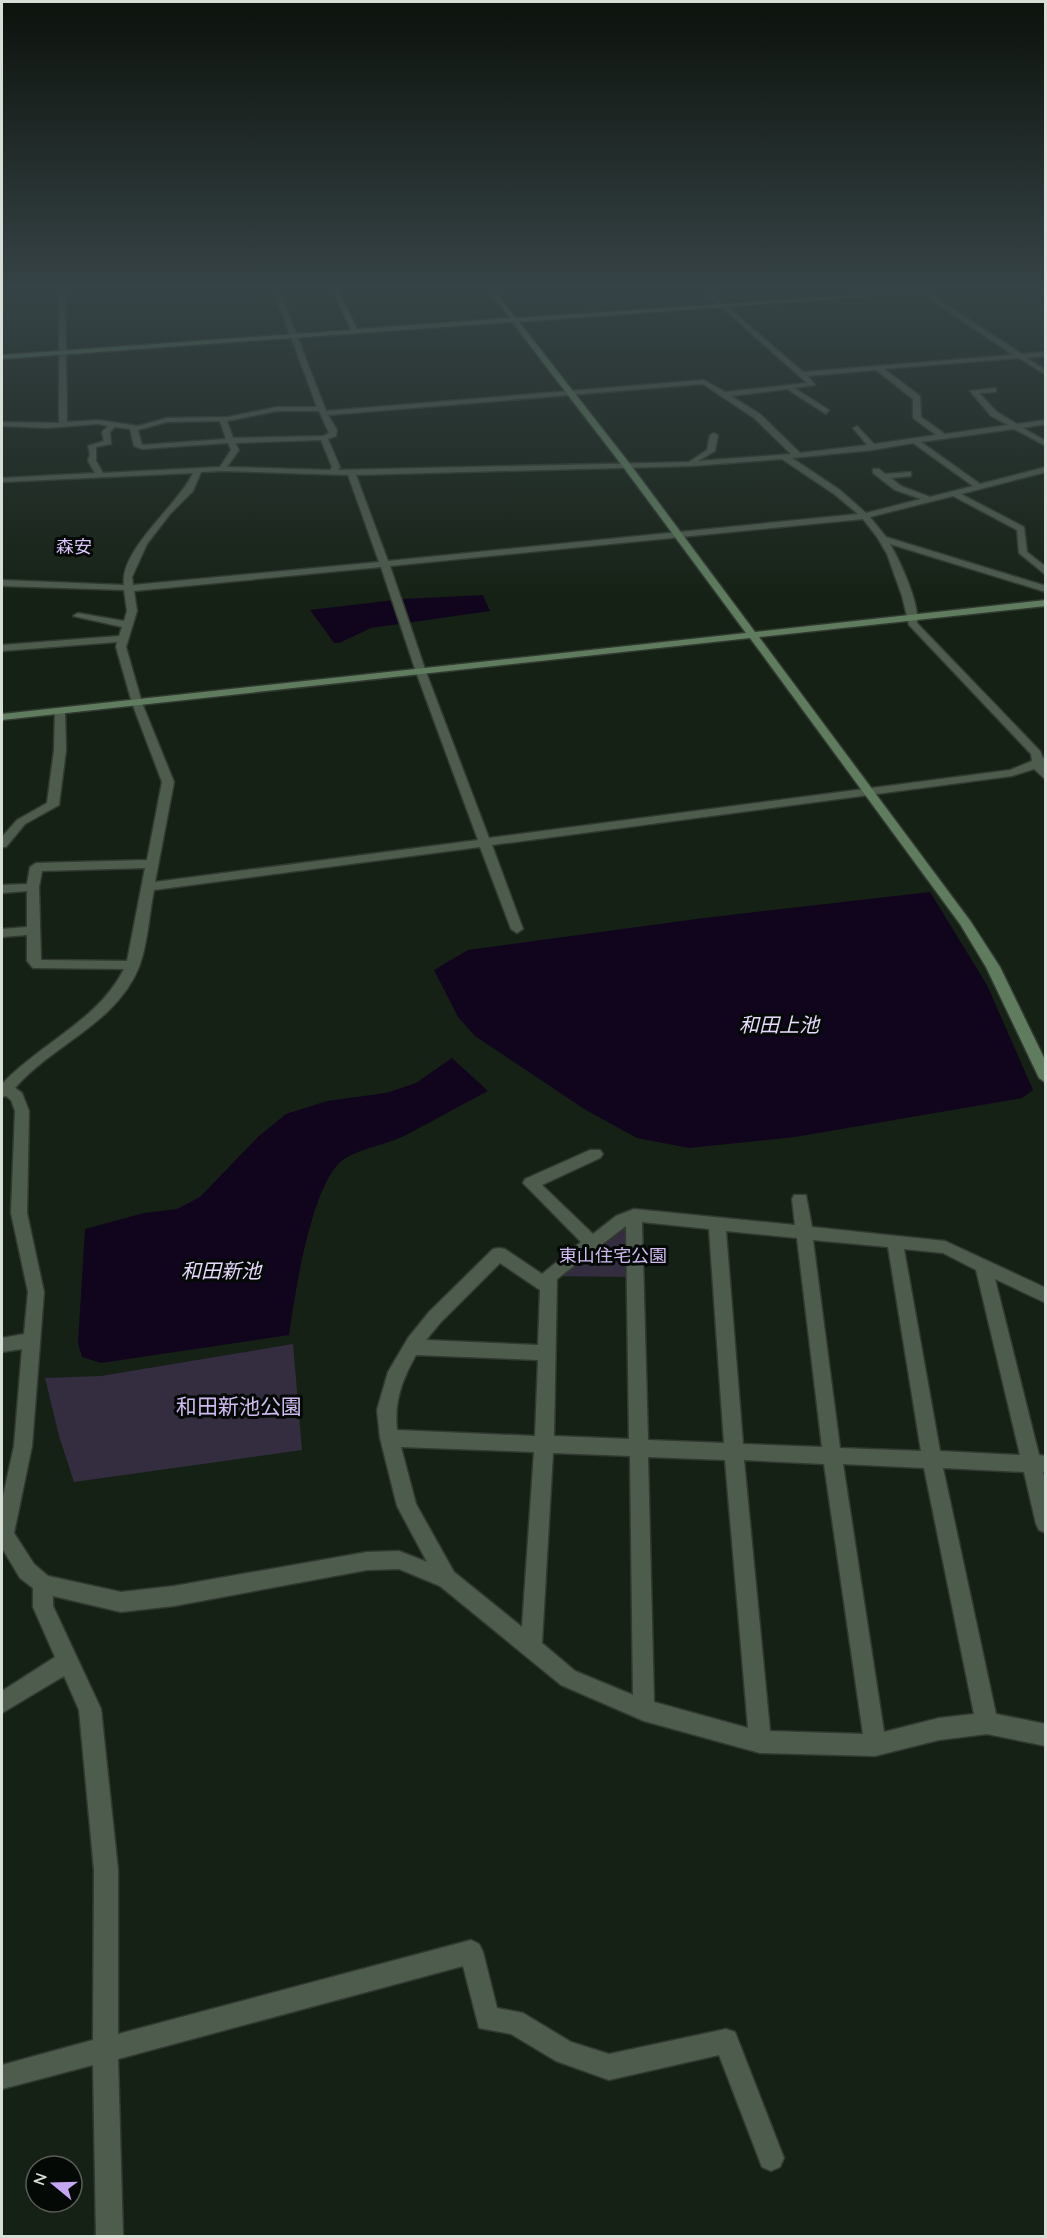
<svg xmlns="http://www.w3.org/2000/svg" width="1047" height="2238" viewBox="0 0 1047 2238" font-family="Quicksand,'Noto Sans JP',sans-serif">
<rect width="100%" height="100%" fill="#162115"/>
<g fill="#342d3f">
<path d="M634,1215L635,1277L549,1276Z"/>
<path d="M293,1344L302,1450L74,1482L59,1436L45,1378L101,1376Z"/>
</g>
<g fill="#10051d">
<path d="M483,595L490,611L371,628L339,643H334L310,610L403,599Z"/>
<path d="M930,892L987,985L1033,1090L1022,1098L795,1137L689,1148L637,1138L584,1109L475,1036L458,1017L434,970L468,950L704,918Z"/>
<path d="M452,1058L488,1091C460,1105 432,1122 404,1136C386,1145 361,1148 344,1159C311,1182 295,1295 289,1335L101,1363L82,1357L78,1343L85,1229L144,1213L177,1209L200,1197L259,1136L286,1114L327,1101L386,1093L416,1083Z"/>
</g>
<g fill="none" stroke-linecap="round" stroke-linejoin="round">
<g stroke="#313931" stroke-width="3">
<g id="street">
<path d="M59,289H65L67,422L98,420L138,426L167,418L228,417L277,407H317L273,289H279L326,411L704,380L725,392L807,383L701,289H707L803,372L1013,355L915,289H922L1022,354L1046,352V356L1027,358L1046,370V375L1019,358L884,369L920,396L921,417L945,434L1008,425L991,416L970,391L996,388V392L979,393L997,412L1017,424L1046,420V424L1023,428L1046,441V446L1014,429L921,442L980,484L1046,467V472L961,494L1024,527L1027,552L1046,567V575L1019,553L1017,530L953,496L870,517L886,537L1046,586V592L890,544C900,561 920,604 917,623L1040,751L1043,758L1046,757V780L1034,769L1012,776L492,845L523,929L517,933L511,929L480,847L154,890C149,914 148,944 139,967C116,1024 53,1044 15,1088L22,1093L29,1111L27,1213L44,1292L32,1446L14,1533L34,1564L48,1576L121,1592L174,1586L367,1552L399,1551L427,1562L397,1506L380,1438L377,1410L388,1372L408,1338L429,1312L493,1249L499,1248L505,1249L542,1274L581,1242L523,1183L525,1179L590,1150H600L603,1154L600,1158L542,1185L593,1234L616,1216L634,1209L795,1225L792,1199L794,1195H806L812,1227L945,1241L1046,1288V1303L995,1279L1039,1455L1046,1456V1472H1043L1046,1483V1533L1039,1530L1036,1524L1024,1472L943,1468L996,1714L1046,1724V1746L987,1734L939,1740L875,1756L760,1753L644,1721L561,1685L440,1586L399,1569L367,1570L174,1606L121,1612L53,1596V1606L101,1709L118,1870V2034L471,1940L479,1944L483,1952L497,2008L523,2013L571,2042L609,2054L726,2029L735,2032L784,2158L780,2167L771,2171L762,2167L719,2055L609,2080L556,2061L511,2034L479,2028L463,1966L118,2059L123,2236H96L93,2065L2,2089V2065L93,2040L94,1870L79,1710L64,1676L2,1713V1691L55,1657L33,1607V1588L20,1578L2,1548V1501L14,1446L22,1349L2,1352V1338L24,1334L28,1292L11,1213L15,1111L11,1100L6,1096L2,1097V1084C40,1043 98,1021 124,969L33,968L27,961V935L2,937V929L27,927V891L2,893V885L27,884L30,867L36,863L147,860L162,782L132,703L116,647L117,642L2,651V645L119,636L122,627L73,616L78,613L124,621L127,611L124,590L2,586V580L124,585C119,550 180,503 193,473L2,482V478L95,473L88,461L90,454L88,446L104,441L102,432L108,426L98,424L47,428L2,426V422L59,423ZM876,370L913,399V418L936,435L874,444L857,426L853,428L867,445L800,453L760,414L731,396L787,389L826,414L829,410L794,388L815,385L808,376ZM703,384L754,418L791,454L698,461L715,451L718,435L714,433L710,435L707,450L689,462L338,470L340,467L328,439L336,436L337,430L328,415ZM277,411H319L329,433L323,436L233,438L227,421ZM220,421L226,439L142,445L138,430L167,422ZM115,427L130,429L134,446L142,449L228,443L231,450L220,467L103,473L96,461V447L111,444L110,432ZM321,440L332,467L330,470L227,467L239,450L235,443ZM913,443L973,486L930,497L901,486L891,478L911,476V472L885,474L879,469H873V473L895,490L921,499L866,513L840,490L792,458L873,450ZM782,459L834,494L858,514L388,561L356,475L691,466ZM222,471L348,475L379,562L133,585L132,577L147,544L170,514L193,491L201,472ZM863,519L877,537L887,554L902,596L909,625L1031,754L1032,761L1010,770L489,838L426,672L390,566ZM381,567L416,672L478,840L155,882L174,782L142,703L126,647L137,611L134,591ZM145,868L127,961L41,960L39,887L42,871ZM642,1222L709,1229L724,1443L648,1440ZM626,1226L629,1439L554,1436L557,1279ZM726,1231L797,1238L822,1447L743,1444ZM813,1240L888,1247L921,1451L840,1448ZM904,1249L943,1253L976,1270L1020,1455L940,1451ZM500,1263L540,1290L538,1345L426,1340L441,1322ZM416,1355L538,1360L535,1436L397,1430C394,1401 402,1380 416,1355ZM401,1447L534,1452L522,1627L454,1572L416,1504ZM553,1453L630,1456L633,1695L575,1671L542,1643ZM648,1457L725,1460L748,1728L654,1702ZM744,1460L824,1464L863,1734L770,1731ZM843,1464L924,1468L974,1714L939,1718L884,1732Z"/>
<path d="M60,708L65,711L66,750L59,805L25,824L6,847H2V837L17,820L47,803L54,750L55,711Z"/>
</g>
</g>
<g stroke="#313931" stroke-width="3">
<path id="secondary" d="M332,289H338L357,329L510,318L487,289H493L516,318L946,289L943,291L519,322L630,464L755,632L1046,600V606L759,637L971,922L1000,967L1046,1062V1083L1039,1078L986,967L960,924L750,638L2,720V714L746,633L624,468L512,322L2,359V355L351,330Z"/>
</g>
<use href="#street" fill="#4e5c4e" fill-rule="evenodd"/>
<use href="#secondary" fill="#5f7d5e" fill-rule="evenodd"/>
</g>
<linearGradient id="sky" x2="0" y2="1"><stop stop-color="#0c120c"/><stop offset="0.48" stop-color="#364346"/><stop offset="1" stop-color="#364346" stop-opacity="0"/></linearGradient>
<rect width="1047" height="602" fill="url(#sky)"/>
<g text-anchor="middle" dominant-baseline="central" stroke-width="6" stroke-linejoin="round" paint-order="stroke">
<g font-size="18" fill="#dbc5fd" stroke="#050905">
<text x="74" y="546">森安</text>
</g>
<g font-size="18" fill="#d0baf2" stroke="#050905">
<text x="613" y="1255">東山住宅公園</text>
</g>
<g font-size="20" font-style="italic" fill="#e6d9fc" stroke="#050905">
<text x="779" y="1024">和田上池</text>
<text x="221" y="1270">和田新池</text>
</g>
<g font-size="21" fill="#d0baf2" stroke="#050905">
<text x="239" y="1406">和田新池公園</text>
</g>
</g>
<rect width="1047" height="2238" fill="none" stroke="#d6ded5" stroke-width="6"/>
<g transform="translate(54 2184) rotate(289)"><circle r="28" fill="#050905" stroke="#595e58" stroke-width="1.5"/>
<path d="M0-4.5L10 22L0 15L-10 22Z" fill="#c5a7f1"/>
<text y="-9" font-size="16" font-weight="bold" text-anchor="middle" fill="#d6ded5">N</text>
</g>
</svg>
